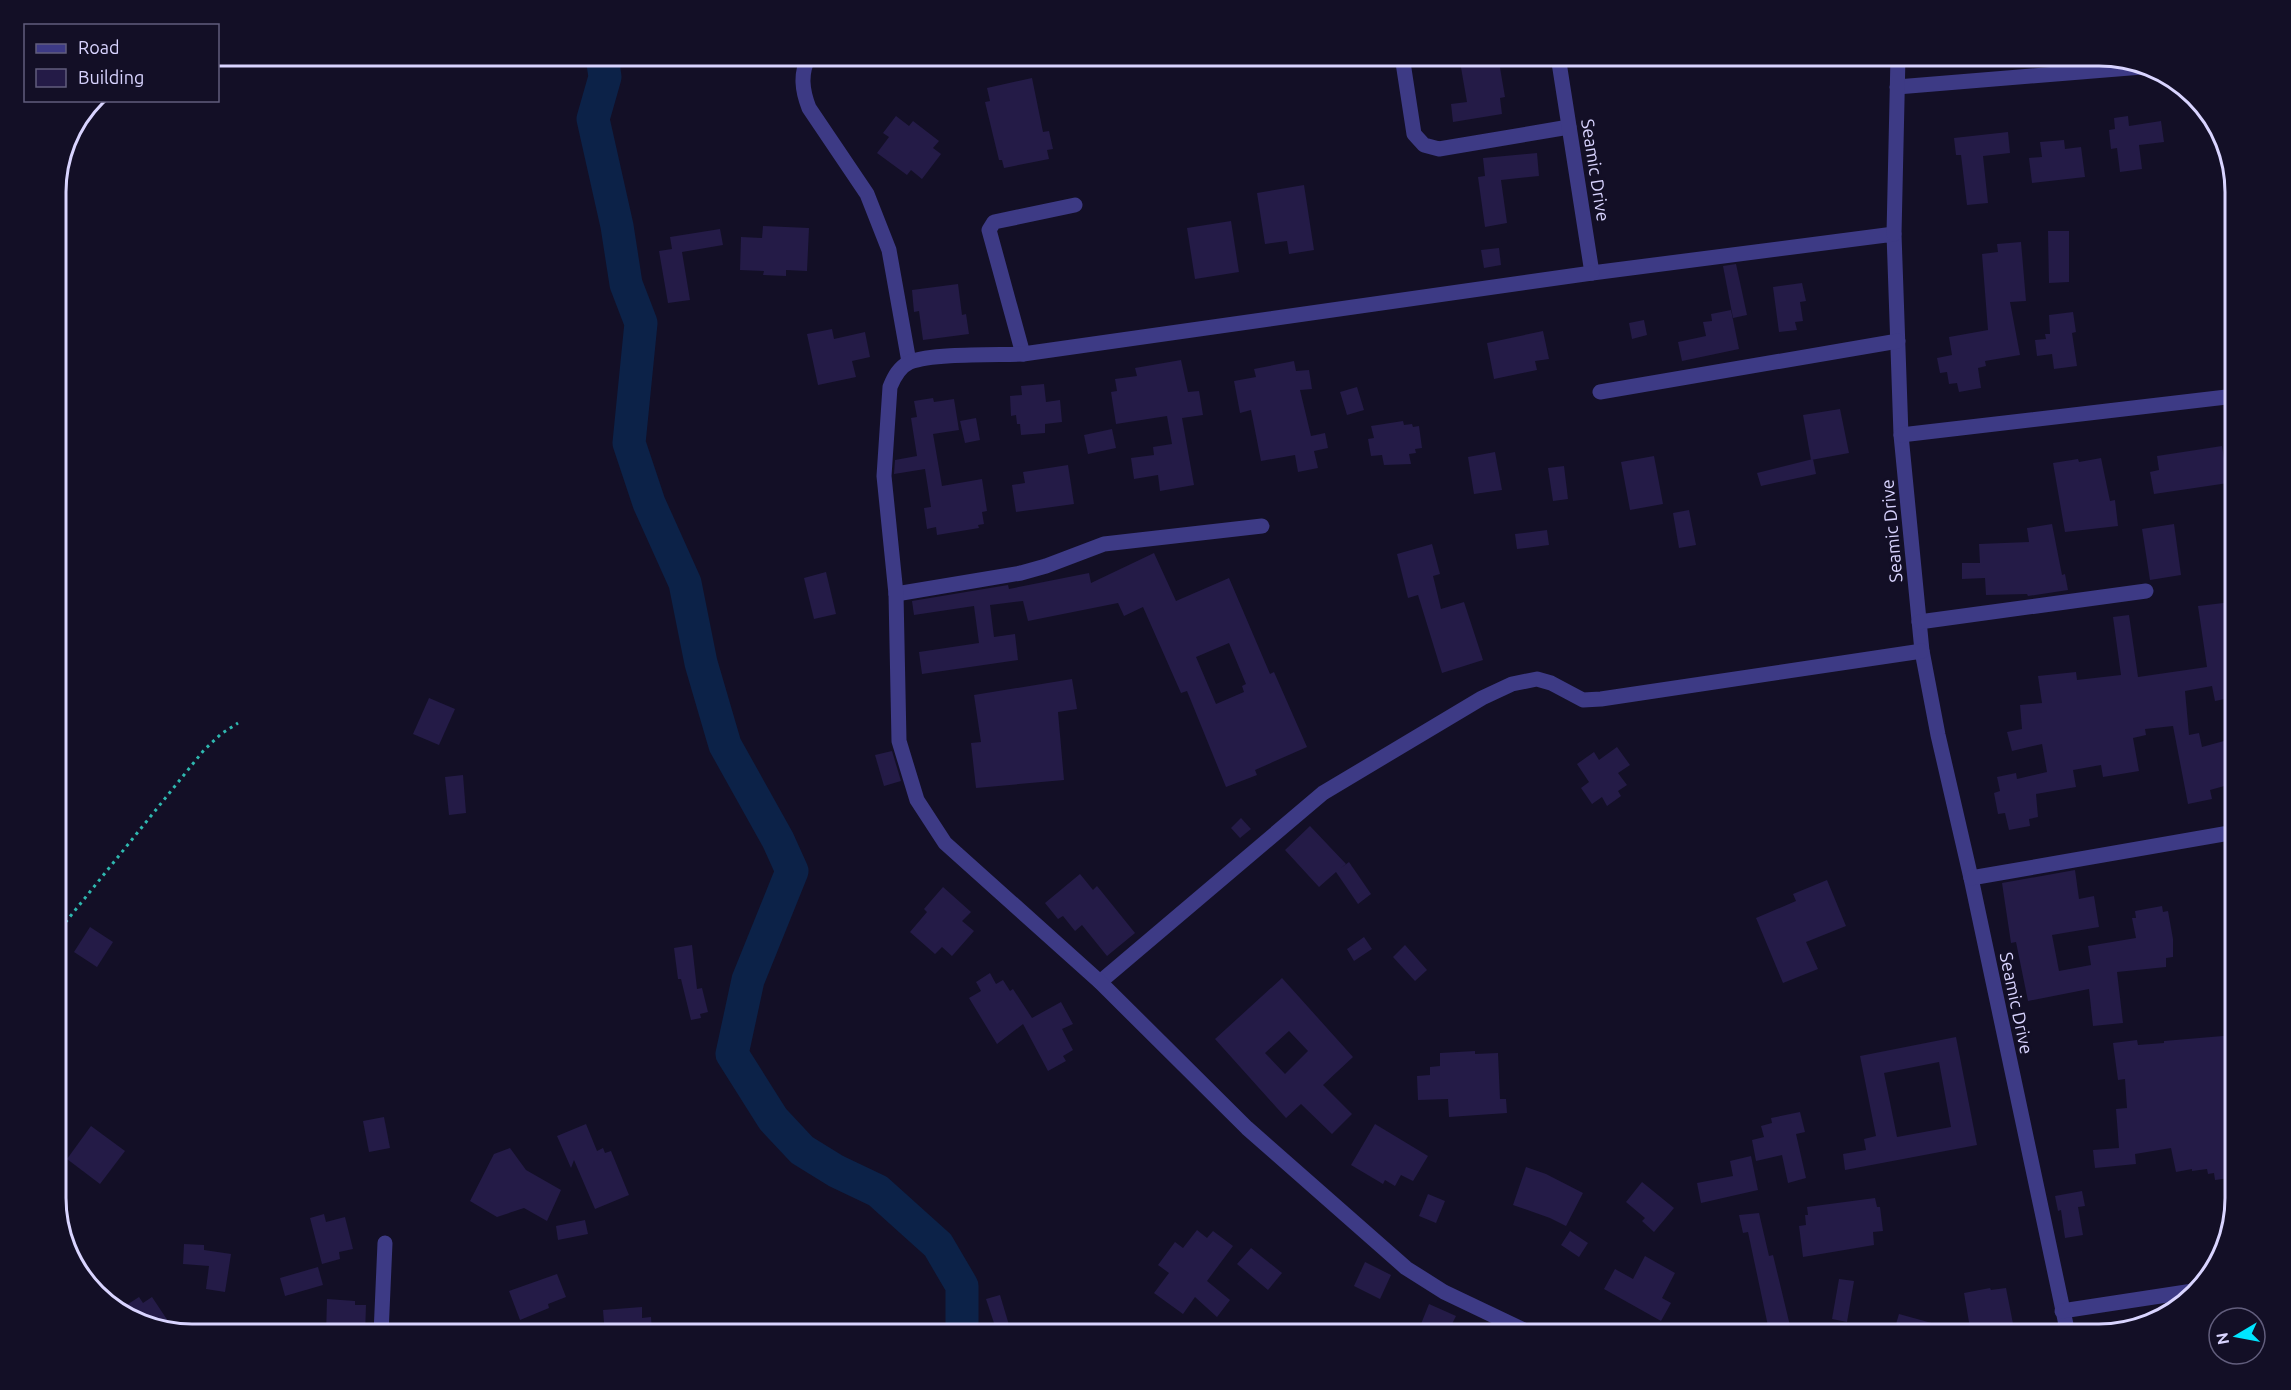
<svg xmlns="http://www.w3.org/2000/svg" width="2291" height="1390" viewBox="0 0 2291 1390" font-family="Ubuntu,sans-serif">
<rect width="100%" height="100%" fill="#130f26"/>
<g fill="none" stroke-linecap="round" stroke-linejoin="round">
<path stroke="#0c2248" stroke-width="33" d="M602,56L605,77L593,119L617,226L626,284L641,323L629,443L649,503L685,583L701,663L725,745L778,840L792,871L748,980L732,1054L773,1119L802,1150L836,1171L878,1191L938,1245L962,1286V1334"/>
</g>
<g fill="#241b47" fill-rule="evenodd">
<path d="M1459,56H1498L1505,97L1500,98L1502,114L1453,122L1451,104L1467,102Z"/>
<path d="M1032,78L1043,132L1049,131L1053,149L1047,150L1049,159L1004,168L1002,160H999L985,102L990,101L987,88Z"/>
<path d="M896,116L909,126L913,121L939,141L933,148L941,154L922,179L911,170L907,175L877,153L889,137L883,133Z"/>
<path d="M2128,116L2129,126L2161,121L2164,142L2139,145L2142,169L2120,172L2117,148L2111,149L2109,130L2115,129L2114,118Z"/>
<path d="M2008,132L2010,153L1983,156L1988,203L1967,205L1961,155H1956L1954,138Z"/>
<path d="M2064,140L2065,149L2081,147L2085,177L2032,183L2029,158L2042,157L2040,142Z"/>
<path d="M1537,153L1539,176L1501,180L1507,223L1485,227L1478,177L1485,176L1483,158Z"/>
<path d="M1304,185L1314,250L1289,254L1287,241L1265,244L1257,193Z"/>
<path d="M1231,221L1239,272L1195,279L1187,228Z"/>
<path d="M763,226L809,228L807,271L786,270V276L763,275L764,271L740,270L741,237L762,238Z"/>
<path d="M720,229L723,245L682,252L690,300L668,303L659,251L672,249L670,237Z"/>
<path d="M2048,231H2069V282L2049,283Z"/>
<path d="M2021,242L2026,301L2010,302L2020,355L1985,361L1986,366L1978,368L1981,388L1959,392L1957,383L1949,384L1947,372L1940,373L1937,358L1952,355L1949,337L1988,330L1982,254L1998,252L1997,244Z"/>
<path d="M1499,248L1501,265L1484,268L1481,250Z"/>
<path d="M1736,264L1747,315L1733,318L1723,266Z"/>
<path d="M1802,283L1806,301L1800,302L1803,321L1795,322L1797,330L1779,332L1773,287Z"/>
<path d="M958,284L962,315L966,314L969,334L923,340L919,311L914,312L912,290Z"/>
<path d="M1731,310L1739,349L1682,361L1678,342L1706,336L1703,322L1712,321L1711,314Z"/>
<path d="M2073,312L2076,332L2072,333L2077,366L2054,369L2052,354L2037,356L2035,340L2046,339L2045,334H2050L2049,315Z"/>
<path d="M1644,320L1647,335L1632,339L1629,323Z"/>
<path d="M832,329L834,339L865,332L870,357L852,361L856,377L818,385L807,334Z"/>
<path d="M1543,331L1549,359L1535,361L1537,370L1494,379L1487,343Z"/>
<path d="M1181,360L1188,392L1199,391L1203,415L1182,418L1194,485L1160,491L1158,475L1134,479L1131,458L1154,455L1153,447L1172,444L1167,416L1116,424L1111,392L1117,391L1115,379L1137,376L1135,368Z"/>
<path d="M1294,361L1296,371L1309,370L1312,389L1300,390L1311,436L1325,433L1328,448L1314,451L1318,468L1298,472L1295,455L1261,461L1251,410L1240,413L1234,381L1256,377L1254,369Z"/>
<path d="M1044,384L1046,402L1060,400L1062,422L1045,424V433L1021,435L1020,424H1017L1016,415L1011,416L1010,396L1022,395L1021,386Z"/>
<path d="M1357,387L1364,410L1347,415L1340,392Z"/>
<path d="M933,398L934,402L954,399L959,430L933,434L942,486L982,479L987,511L982,512L984,524L978,525L979,528L937,535L936,527L927,529L924,508L931,507L925,469L894,474L895,460L917,456L911,418L917,417L914,401Z"/>
<path d="M1840,409L1849,453L1811,460L1803,415Z"/>
<path d="M976,418L980,440L965,443L960,421Z"/>
<path d="M1403,421L1404,425L1412,424L1413,427L1419,426L1422,448L1415,449L1416,453L1409,454L1411,464L1384,465L1382,455L1371,456L1368,439L1374,438L1371,426Z"/>
<path d="M1112,429L1116,448L1088,454L1084,435Z"/>
<path d="M2222,446L2228,483L2154,494L2150,472L2159,470L2157,456Z"/>
<path d="M1495,452L1502,490L1474,494L1468,457Z"/>
<path d="M1654,456L1663,504L1630,510L1621,462Z"/>
<path d="M2101,458L2110,501L2115,500L2118,526L2065,532L2053,463L2078,459L2079,462Z"/>
<path d="M1813,459L1816,474L1761,486L1757,473Z"/>
<path d="M1068,465L1074,504L1016,512L1012,485L1025,483L1023,472Z"/>
<path d="M1564,466L1568,499L1553,501L1548,468Z"/>
<path d="M1689,510L1696,545L1679,548L1673,513Z"/>
<path d="M2052,524L2062,575L2065,574L2068,590L2028,596L2027,594L1986,595L1985,578L1962,579V563H1980L1979,544L2029,542L2027,528Z"/>
<path d="M2174,524L2181,575L2150,580L2142,529Z"/>
<path d="M1547,530L1549,545L1517,549L1515,534Z"/>
<path d="M1432,544L1440,574L1433,576L1441,609L1464,602L1483,660L1442,673L1418,595L1408,598L1397,554Z"/>
<path d="M1154,553L1176,601L1229,578L1270,674L1274,672L1307,747L1255,770L1257,775L1226,787L1187,691L1181,693L1143,607L1124,616L1118,603L1028,621L1023,601L990,605L994,637L1015,634L1018,660L922,674L919,652L979,643L974,606L914,615L912,601L1008,585L1009,589L1089,573L1091,583ZM1229,643L1246,684L1242,686L1244,692L1216,704L1196,657Z"/>
<path d="M826,572L836,614L814,619L804,578Z"/>
<path d="M2232,602H2235V697L2215,701L2212,686L2185,691L2189,735L2199,733L2202,747L2235,738V783L2210,790L2212,799L2188,804L2173,726L2145,729L2146,735L2133,738L2139,771L2103,777L2101,765L2073,770L2076,787L2036,794L2038,817L2029,819L2030,826L2009,830L2005,813L1998,814L1994,793L2000,791L1997,777L2016,773L2017,779L2047,772L2042,744L2012,751L2007,732L2022,729L2020,705L2042,703L2038,676L2076,672L2077,680L2121,675L2113,617L2129,615L2138,677L2207,667L2198,606Z"/>
<path d="M1072,679L1077,709L1058,712L1064,780L976,788L971,743L981,742L974,695Z"/>
<path d="M429,698L455,709L439,745L413,734Z"/>
<path d="M1617,747L1630,765L1618,773L1627,785L1618,791L1621,796L1607,806L1602,797L1592,804L1581,788L1589,782L1577,764L1594,752L1599,760Z"/>
<path d="M892,751L901,781L884,786L875,755Z"/>
<path d="M463,775L466,813L449,815L445,777Z"/>
<path d="M1241,818L1251,829L1240,838L1231,828Z"/>
<path d="M1310,826L1346,864L1341,868L1349,862L1371,894L1358,904L1336,872L1319,887L1285,850Z"/>
<path d="M2075,870L2079,899L2094,896L2099,927L2052,935L2059,971L2091,965L2088,946L2136,938L2132,918H2136L2135,911L2162,906L2163,912L2168,911L2173,939V957L2166,958V967L2117,972L2123,1023L2093,1026L2089,989L2028,1001L2016,942L2011,943L2002,883Z"/>
<path d="M1080,874L1093,890L1097,886L1135,933L1107,956L1082,925L1075,931L1063,916L1058,919L1045,903Z"/>
<path d="M1827,880L1846,926L1806,942L1818,969L1783,983L1756,918L1796,901L1793,894Z"/>
<path d="M943,887L971,912L962,921L974,931L952,956L942,947L935,954L910,932L927,912L924,909Z"/>
<path d="M90,927L113,942L97,967L74,952Z"/>
<path d="M1364,937L1372,949L1354,961L1347,949Z"/>
<path d="M692,945L697,989L702,988L708,1012L700,1014L701,1018L691,1020L681,979H678L674,948Z"/>
<path d="M1405,945L1427,970L1415,981L1393,957Z"/>
<path d="M990,973L996,984L1003,980L1010,991L1013,989L1032,1018L1061,1002L1073,1024L1062,1029L1073,1050L1063,1056L1066,1061L1048,1071L1023,1024L997,1044L969,998L981,991L976,982Z"/>
<path d="M1282,978L1353,1057L1323,1085L1352,1114L1332,1134L1301,1104L1286,1118L1215,1039ZM1289,1031L1308,1051L1285,1074L1265,1053Z"/>
<path d="M2235,1035V1126H2231L2234,1158L2228,1159L2230,1178L2215,1180L2214,1173L2208,1174L2207,1169L2192,1171V1169L2176,1172L2171,1148L2135,1154L2136,1164L2095,1168L2093,1150L2119,1148L2116,1109L2127,1108L2125,1079L2118,1080L2113,1043L2137,1040L2138,1045L2164,1043V1041Z"/>
<path d="M1956,1037L1977,1145L1845,1170L1843,1154L1866,1150L1864,1139L1876,1136L1860,1056ZM1939,1062L1951,1127L1897,1137L1884,1073Z"/>
<path d="M1475,1051V1054L1498,1053L1500,1099H1506L1507,1113L1449,1117L1448,1099L1418,1100L1417,1076L1430,1075V1067L1440,1066V1053Z"/>
<path d="M1800,1112L1805,1132L1796,1134L1806,1178L1788,1183L1782,1155L1756,1161L1752,1140L1764,1137L1761,1126L1772,1123L1771,1118Z"/>
<path d="M384,1117L390,1148L369,1152L363,1121Z"/>
<path d="M586,1124L597,1151L603,1148L605,1153L611,1151L629,1195L595,1209L574,1160L571,1168L557,1136Z"/>
<path d="M1375,1124L1428,1156L1413,1181L1401,1175L1395,1186L1385,1180L1383,1184L1351,1165Z"/>
<path d="M91,1126L125,1151L100,1184L67,1159Z"/>
<path d="M510,1148L526,1170L561,1190L547,1221L524,1208L497,1217L470,1201L494,1154Z"/>
<path d="M1751,1156L1758,1190L1701,1203L1697,1183L1733,1176L1730,1161Z"/>
<path d="M1526,1167L1546,1174L1583,1193L1566,1226L1550,1218L1513,1205Z"/>
<path d="M1642,1182L1674,1208L1654,1232L1642,1221L1645,1218L1626,1202Z"/>
<path d="M2082,1191L2085,1206L2078,1207L2083,1235L2065,1238L2061,1210L2058,1211L2055,1196Z"/>
<path d="M1428,1194L1445,1201L1436,1223L1419,1216Z"/>
<path d="M1875,1198L1877,1207H1880L1883,1231L1873,1232L1874,1245L1803,1257L1799,1226L1806,1225L1805,1215H1808L1807,1207Z"/>
<path d="M1759,1213L1769,1256L1773,1255L1792,1334H1771L1768,1326L1748,1232L1743,1233L1739,1215Z"/>
<path d="M324,1214L326,1222L345,1217L353,1249L339,1252L340,1259L322,1264L310,1218Z"/>
<path d="M585,1220L588,1234L558,1240L556,1226Z"/>
<path d="M1197,1230L1207,1238L1213,1231L1233,1246L1207,1281L1230,1300L1217,1317L1195,1297L1183,1314L1154,1293L1169,1273L1158,1265L1175,1242L1183,1248Z"/>
<path d="M1570,1231L1588,1243L1579,1257L1561,1245Z"/>
<path d="M184,1244L204,1245V1250L231,1254L225,1292L206,1289L209,1266L183,1264Z"/>
<path d="M1251,1248L1282,1273L1268,1290L1237,1264Z"/>
<path d="M1645,1256L1675,1273L1662,1298L1671,1303L1661,1321L1604,1289L1615,1269L1633,1279Z"/>
<path d="M1365,1262L1391,1275L1380,1299L1354,1286Z"/>
<path d="M318,1267L323,1285L285,1296L280,1278Z"/>
<path d="M557,1274L566,1297L548,1304L549,1308L520,1320L509,1291Z"/>
<path d="M1839,1279L1854,1281L1847,1322L1832,1319Z"/>
<path d="M1990,1288L1991,1290L2006,1288L2015,1334H1971L1964,1293Z"/>
<path d="M1000,1295L1012,1335H998L986,1299Z"/>
<path d="M139,1297L143,1303L152,1297L174,1330L128,1317L122,1308Z"/>
<path d="M327,1299L355,1301V1305H366L365,1335H326Z"/>
<path d="M1429,1304L1456,1316L1447,1334H1417Z"/>
<path d="M642,1307V1318L651,1317L652,1332L605,1335L603,1310Z"/>
<path d="M1899,1314L1957,1330L1956,1334H1893Z"/>
</g>
<g fill="none" stroke-linecap="round" stroke-linejoin="round">
<path stroke="#2fb8b0" stroke-width="3" stroke-dasharray="3 4.5" stroke-linecap="butt" d="M56,934L204,750L221,734L238,723"/>
<g stroke="#3d3a85" stroke-width="15">
<path d="M809,56C800,74 802,90 809,108L867,194L889,250L909,362"/>
<path d="M1402,56L1414,134L1424,145L1439,149L1569,127"/>
<path d="M1558,56L1592,273L1894,234L1901,435L1922,651L1938,735L1971,878L2068,1334"/>
<path d="M1897,87L2142,67"/>
<path d="M1894,234L1898,56"/>
<path d="M1023,354L989,230L994,222L1075,205"/>
<path d="M1600,392L1898,341"/>
<path d="M1901,435L2235,396"/>
<path d="M896,594L1021,573L1046,566L1104,544L1262,526"/>
<path d="M1919,622L2146,591"/>
<path d="M1971,878L2235,832"/>
<path d="M1100,982L1323,793L1482,698L1512,684L1537,679L1551,683L1583,700L1601,699L1922,651"/>
<path d="M2062,1311L2193,1291"/>
<path d="M381,1334L385,1243"/>
<path d="M1532,1334L1444,1292L1406,1268L1247,1128L1100,982L945,843L917,800L899,741L896,594L884,476L890,387C894,377 899,367 910,362C933,353 996,355 1023,354L1592,273"/>
</g>
</g>
<g text-anchor="middle" dominant-baseline="central" stroke-width="5" stroke-linejoin="round" paint-order="stroke">
<g font-size="18" fill="#d9d4ff" stroke="#130f26">
<text transform="translate(1596 170) rotate(81)">Seamic Drive</text>
<text transform="translate(1891 531) rotate(-95)">Seamic Drive</text>
<text transform="translate(2017 1003) rotate(78)">Seamic Drive</text>
</g>
</g>
<path d="M0 0H2291V1390H0ZM192 66H2099A126 126 0 0 1 2225 192V1198A126 126 0 0 1 2099 1324H192A126 126 0 0 1 66 1198V192A126 126 0 0 1 192 66Z" fill="#130f26" fill-rule="evenodd"/>
<path fill="none" stroke="#d9d4ff" stroke-width="3" d="M192 66H2099A126 126 0 0 1 2225 192V1198A126 126 0 0 1 2099 1324H192A126 126 0 0 1 66 1198V192A126 126 0 0 1 192 66Z"/>
<rect x="24" y="24" width="195" height="78" fill="#130f26" stroke="#625e7d" stroke-width="1.5"/>
<rect x="36" y="44" width="30" height="9" fill="#3d3a85" stroke="#625e7d" stroke-width="1.5"/>
<text x="78" y="54" font-size="18" fill="#d9d4ff">Road</text>
<rect x="36" y="69" width="30" height="18" fill="#241b47" stroke="#625e7d" stroke-width="1.5"/>
<text x="78" y="84" font-size="18" fill="#d9d4ff">Building</text>
<g transform="translate(2237 1336) rotate(260)"><circle r="28" fill="#130f26" stroke="#625e7d" stroke-width="1.5"/>
<path d="M0-4.5L10 22L0 15L-10 22Z" fill="#00e5ff"/>
<text y="-9" font-size="16" font-weight="bold" text-anchor="middle" fill="#d9d4ff">N</text>
</g>
</svg>
